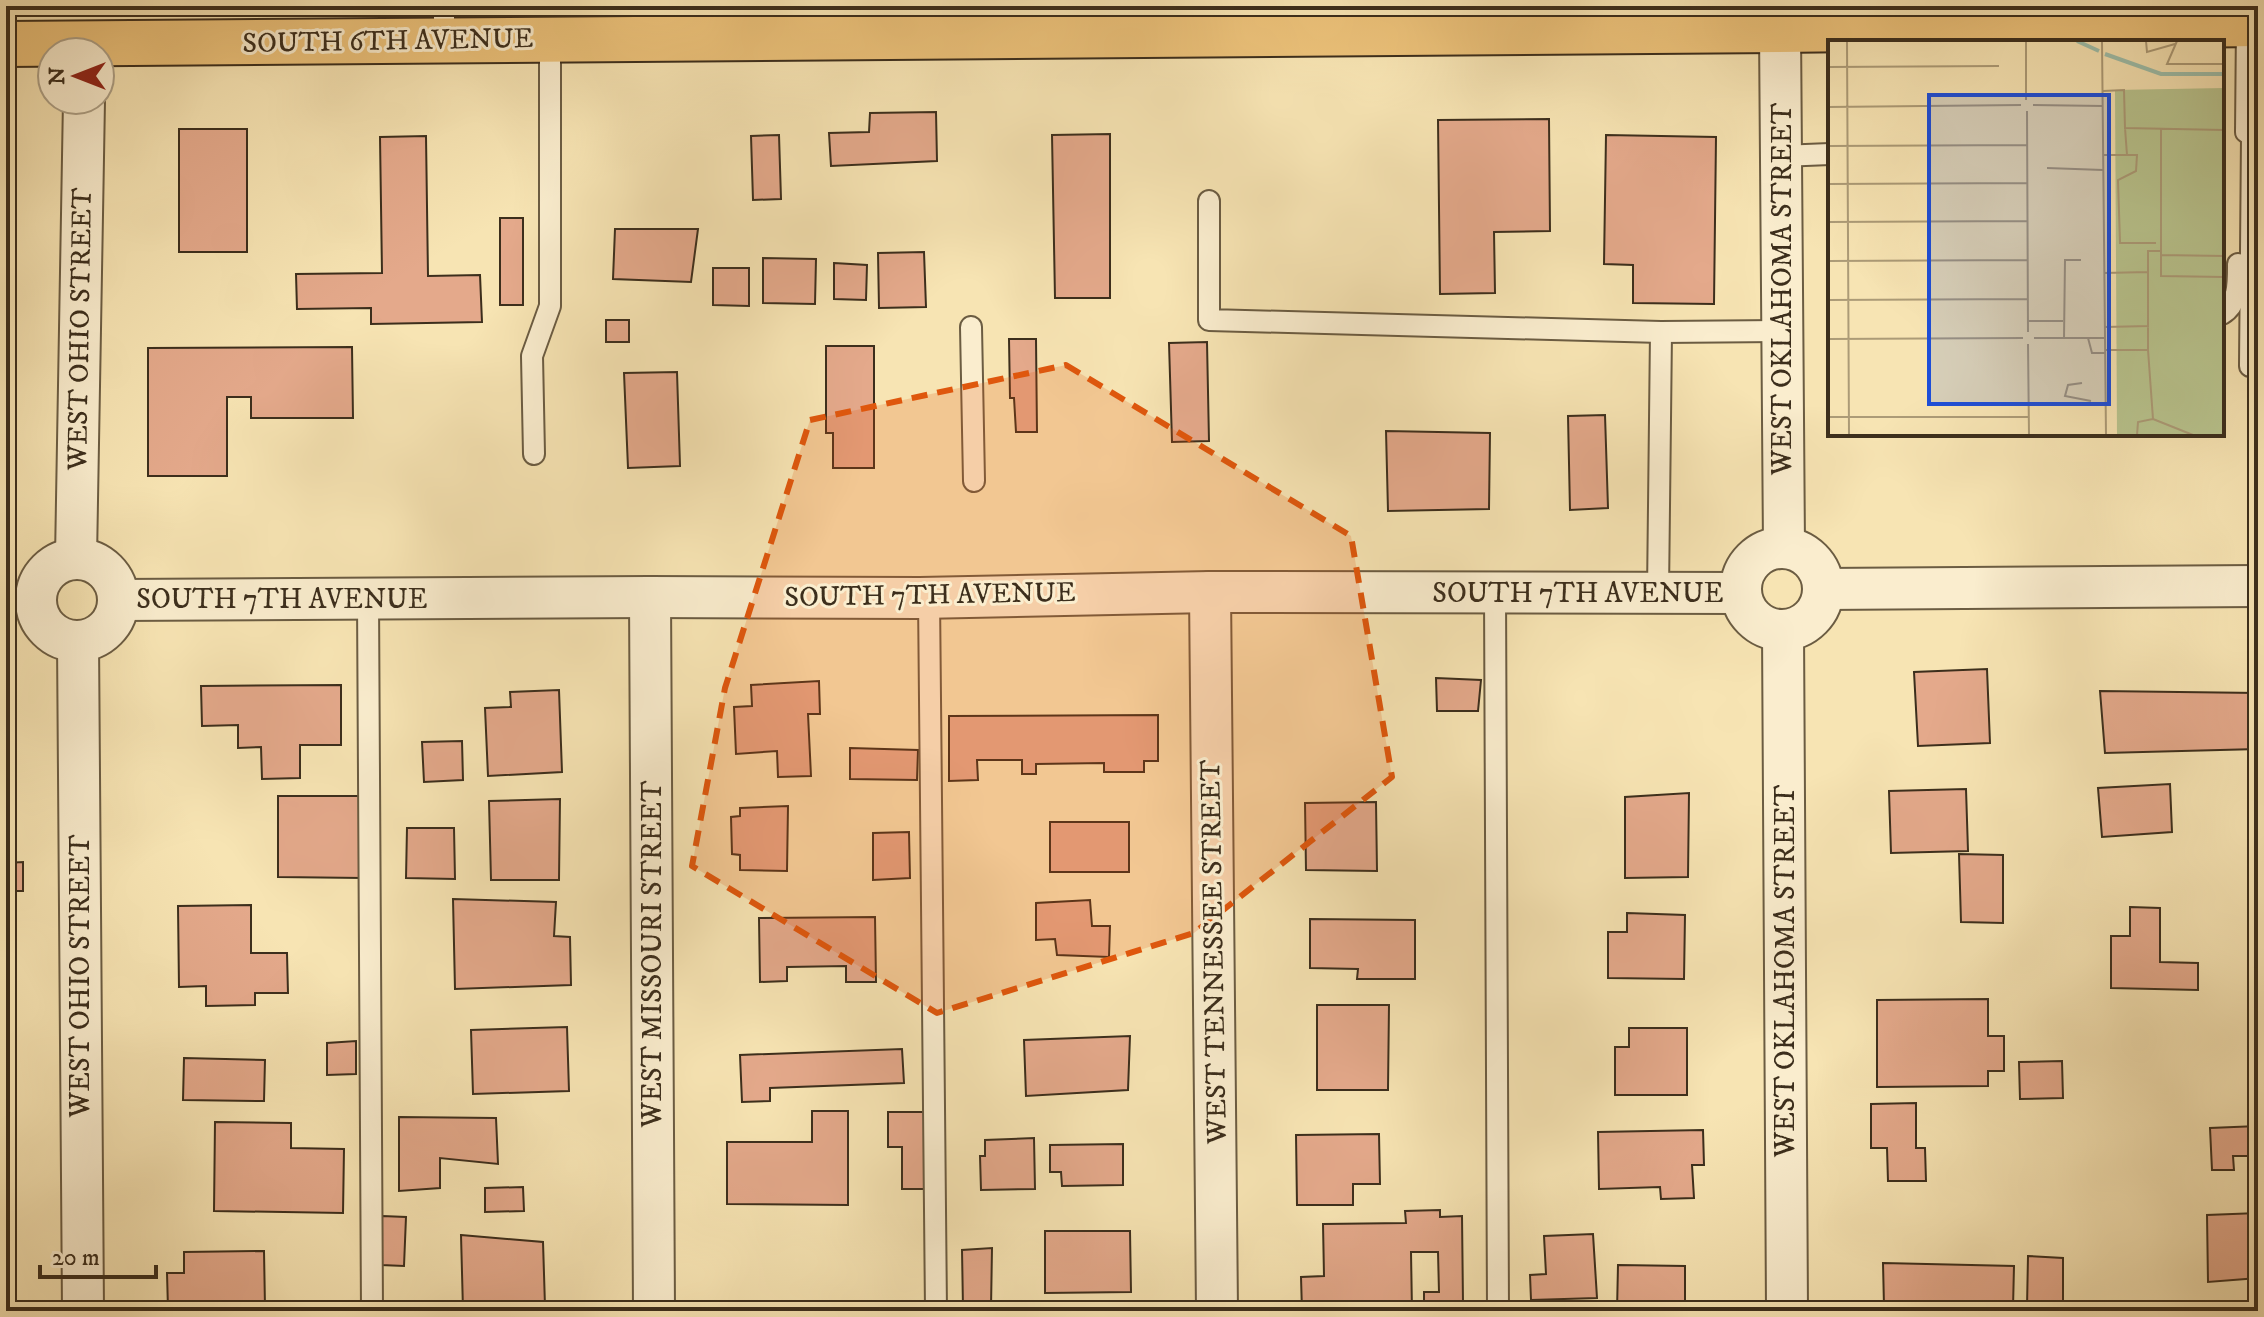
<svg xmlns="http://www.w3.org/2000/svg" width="2264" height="1317" viewBox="0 0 2264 1317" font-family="'IM FELL DW Pica',serif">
<rect width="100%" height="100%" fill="#f7e4b3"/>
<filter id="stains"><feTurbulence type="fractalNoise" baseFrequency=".0025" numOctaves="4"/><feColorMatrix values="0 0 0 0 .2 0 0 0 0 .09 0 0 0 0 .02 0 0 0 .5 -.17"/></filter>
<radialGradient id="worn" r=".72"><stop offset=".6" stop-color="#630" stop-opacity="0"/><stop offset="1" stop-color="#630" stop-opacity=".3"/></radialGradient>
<g fill="#e4a98b" stroke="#3c2e1c" stroke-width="2">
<path d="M936,112L937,161L831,166L829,133L869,132L870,113Z"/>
<path d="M1549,119L1550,231L1494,232L1495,293L1440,294L1438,120Z"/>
<rect x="179" y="129" width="68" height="123"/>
<path d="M1110,134V298H1055L1052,135Z"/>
<path d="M779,135L781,199L753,200L751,136Z"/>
<path d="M1606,135L1716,137L1714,304L1633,303V265L1604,264Z"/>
<path d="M426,136L428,276L480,275L482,322L371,324V308L297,309L296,274L382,273L380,137Z"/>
<path d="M2222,148H2225L2224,301H2222Z"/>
<path d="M6,193H9L8,299H6Z"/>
<rect x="500" y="218" width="23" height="87"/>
<path d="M615,229H698L691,282L613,279Z"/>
<path d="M924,252L926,307L879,308L878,253Z"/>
<path d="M763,258L816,259L815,304L763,303Z"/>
<path d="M834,263L867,265L866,300L834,299Z"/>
<path d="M713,268H749V306L713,305Z"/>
<rect x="606" y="320" width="23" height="22"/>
<path d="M1009,339H1036L1037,432H1016L1014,398H1010Z"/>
<path d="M1207,342L1209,441L1172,442L1169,343Z"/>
<path d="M826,346H874V468H833V433H826Z"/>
<path d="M352,347L353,418H251V397H227V476H148V348Z"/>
<path d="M677,372L680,466L628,468L624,373Z"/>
<path d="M6,375H9L8,436H6Z"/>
<path d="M1605,415L1608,508L1570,510L1568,416Z"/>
<path d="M1386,431L1490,433L1489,509L1388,511Z"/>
<path d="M1987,669L1990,743L1918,746L1914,672Z"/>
<path d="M1436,678L1481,680L1478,711H1437Z"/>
<path d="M819,681L820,714H808L811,776L778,777L777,751L736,754L734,707L752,706L751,685Z"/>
<path d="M341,685V745H300V778L262,779L261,747L238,748V725L202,726L201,686Z"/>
<path d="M559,690L562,772L488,776L485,708L511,707L510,692Z"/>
<path d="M2100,691L2258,693V749L2105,753Z"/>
<path d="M1158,715V761H1144V772H1104V763L1036,764V774H1022V760H977L978,780L949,781V716Z"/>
<path d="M462,741L463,780L424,782L422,742Z"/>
<path d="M850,748L918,750L917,780L850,779Z"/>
<path d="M2170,784L2172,832L2102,837L2098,788Z"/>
<path d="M1966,789L1968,851L1891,853L1889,791Z"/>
<path d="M1689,793L1688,877L1625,878V797Z"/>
<path d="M278,796H364L363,878L278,877Z"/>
<path d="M560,799L559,880H491L489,801Z"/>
<path d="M1376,802L1377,871L1306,870L1305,803Z"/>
<path d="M788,806L787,871L740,870V855L732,854L731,817L740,816V808Z"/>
<rect x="1050" y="822" width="79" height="50"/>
<path d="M407,828H454L455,879L406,878Z"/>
<path d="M909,832L910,878L873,880V833Z"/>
<path d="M1959,854L2003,855V923L1961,922Z"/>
<path d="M23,862V891H6V863Z"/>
<path d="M453,899L556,902L554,936L570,937L571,985L455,989Z"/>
<path d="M1090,900L1092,926H1110L1109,957L1057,955L1055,939L1036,940V903Z"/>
<path d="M251,905V953H287L288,993H255V1005L206,1006V986L179,987L178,906Z"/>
<path d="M2130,907L2160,908V962L2198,963V990L2111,988V936H2130Z"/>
<path d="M1627,913L1685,915L1684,979L1608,978V932H1627Z"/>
<path d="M875,917L876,982H846V966L787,967V981L760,982L759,918Z"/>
<path d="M1310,919L1415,920V979H1357L1358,969L1310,968Z"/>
<path d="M1988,999V1036H2004V1071H1988V1086L1877,1087V1000Z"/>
<path d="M1317,1005H1389L1388,1090H1317Z"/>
<path d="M567,1027L569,1091L473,1094L471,1030Z"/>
<path d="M1629,1028H1687V1095H1615V1047H1629Z"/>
<path d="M1130,1036L1128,1090L1026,1096L1024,1040Z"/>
<path d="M356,1041V1074L327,1075V1043Z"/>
<path d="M902,1049L904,1083L770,1088V1101L742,1102L740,1055Z"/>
<path d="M184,1058L265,1060L264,1101L183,1100Z"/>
<path d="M2062,1061L2063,1098L2020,1099L2019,1062Z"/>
<path d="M1916,1103V1148H1925L1926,1181H1888L1887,1148H1871V1104Z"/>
<path d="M812,1111H848V1205L727,1204V1142H812Z"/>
<path d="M888,1112H928V1189H902V1147H888Z"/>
<path d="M399,1117L496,1118L498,1164L440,1158V1188L399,1191Z"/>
<path d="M215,1122L291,1123V1148L344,1149L343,1213L214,1211Z"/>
<path d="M2258,1126V1156H2233L2234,1170H2212L2210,1128Z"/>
<path d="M1703,1130L1704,1165H1692L1694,1198L1661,1199L1660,1187L1599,1189L1598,1132Z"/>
<path d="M1379,1134L1380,1184H1353V1205H1297L1296,1135Z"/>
<path d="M1034,1138L1035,1189L981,1190L980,1156H985V1140Z"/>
<path d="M1123,1144V1185L1062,1186L1061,1172H1050V1145Z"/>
<path d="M523,1187L524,1211L485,1212V1188Z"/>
<path d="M1440,1210V1217L1462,1216L1463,1303L1424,1304V1292H1439L1438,1252H1411L1412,1311H1302L1301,1277L1324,1276L1323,1224L1406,1223L1405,1211Z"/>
<path d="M2258,1213V1278L2208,1282L2207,1215Z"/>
<path d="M382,1216L406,1217L404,1266L381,1265Z"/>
<path d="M1045,1231H1130L1131,1292L1045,1293Z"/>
<path d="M1593,1234L1597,1298L1531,1300L1530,1275L1546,1274L1544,1236Z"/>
<path d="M461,1235L543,1242L545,1306L463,1310Z"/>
<path d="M992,1248L991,1308H963L962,1250Z"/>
<path d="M264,1251L265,1307L168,1309L167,1273H184V1252Z"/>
<path d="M2028,1256L2063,1258V1308L2027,1307Z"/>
<path d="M1883,1263L2014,1266L2013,1308L1884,1306Z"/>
<path d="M1618,1265L1685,1266V1311H1617Z"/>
</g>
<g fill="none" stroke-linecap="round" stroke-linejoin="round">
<g stroke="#6b5c42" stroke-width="24">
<g id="lane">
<path d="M2247,24L2246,132L2252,136L2250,366"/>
<path d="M444,41V6"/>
<path d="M1781,156L1830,154"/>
<path d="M1209,201V320L1661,332L1782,331"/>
<path d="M2222,314C2239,304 2238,281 2238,264"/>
<path d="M971,327L974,481"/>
<path d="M534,454L532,356L550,306V39"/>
<path d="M1495,592L1498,1311"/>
<path d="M1658,593L1661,332"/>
<path d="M929,597L936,1311"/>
<path d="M368,598L372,1311"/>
</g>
</g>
<g stroke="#6b5c42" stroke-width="44">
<g id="street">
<path d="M1780,30L1784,547"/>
<circle cx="1782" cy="589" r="41"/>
<path d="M76,558L84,100"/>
<circle cx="77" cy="600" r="41"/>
<path d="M1824,589L2258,586"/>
<path d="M1210,592L1217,1311"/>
<path d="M650,597L654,1311"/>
<path d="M119,600L650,597L920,598L1210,592L1741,593"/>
<path d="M1783,631L1787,1311"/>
<path d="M78,641L83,1311"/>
</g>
</g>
<g stroke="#3c2e1c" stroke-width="48">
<path id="primary" d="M6,44L1780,30L2258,24"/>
</g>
<use href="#lane" stroke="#faedce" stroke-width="20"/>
<use href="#street" stroke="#faedce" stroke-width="40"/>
<use href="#primary" stroke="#ecc27a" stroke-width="44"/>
</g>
<path fill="#df570d" fill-opacity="0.2" stroke="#df570d" stroke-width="6" stroke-dasharray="16 10" stroke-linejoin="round" d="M1066,365L1351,536L1392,777L1194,933L937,1013L692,866L725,688L810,420Z"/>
<g text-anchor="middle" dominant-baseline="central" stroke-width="6" stroke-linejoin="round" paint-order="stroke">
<g font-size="28" fill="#3c2e1c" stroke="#faedce">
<text transform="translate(388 41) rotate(-1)">SOUTH 6TH AVENUE</text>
<text transform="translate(1782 289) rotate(-90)">WEST OKLAHOMA STREET</text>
<text transform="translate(80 329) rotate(-89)">WEST OHIO STREET</text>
<text x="1578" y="593">SOUTH 7TH AVENUE</text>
<text transform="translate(930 595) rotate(-1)">SOUTH 7TH AVENUE</text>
<text x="282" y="599">SOUTH 7TH AVENUE</text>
<text transform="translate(1214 952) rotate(-91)">WEST TENNESSEE STREET</text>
<text transform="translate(652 954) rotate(-90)">WEST MISSOURI STREET</text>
<text transform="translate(1785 971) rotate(-90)">WEST OKLAHOMA STREET</text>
<text transform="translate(80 976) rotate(-90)">WEST OHIO STREET</text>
</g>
</g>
<g transform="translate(1828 40)">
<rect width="396" height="396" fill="#f7e4b3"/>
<path d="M396,48V395H289L287,50Z" fill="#b9c58f"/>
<path fill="none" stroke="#9dbfab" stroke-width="4" d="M249,1L271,11M277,14L333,34H396"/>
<path fill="none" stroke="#ac9b77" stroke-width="2" d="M19,1L21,395M198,1V60M274,1L278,395M318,1L319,12L347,4M349,1L339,24H396M0,27L171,26M275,51L296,50L297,88L396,90M205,65L275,66M0,67L193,65M199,71L200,292M333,89V215L396,216M0,106L199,105M275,115H299L297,88M299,115H309L308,131L290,140L292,203H328M219,128L275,130M0,144L199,143M0,182L199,181M333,215V236L396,237M0,221L200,220M276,233L320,232M0,260L200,259M200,281H235M277,287L321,286M206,298H277M236,298L237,220H253M260,298L264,313H277M0,299L195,298M200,304L201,395M277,310H320V211H333M254,343L240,345L237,356L263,361M0,377H201M325,379L365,395M309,395L310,382L325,379L320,310"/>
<path fill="#1d4ed8" fill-opacity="0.15" stroke="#1d4ed8" stroke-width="4" d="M101,55H281V364H101Z"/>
<rect width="396" height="396" fill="none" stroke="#3c2e1c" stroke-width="4"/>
</g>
<rect width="2264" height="1317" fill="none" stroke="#f7e4b3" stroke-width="32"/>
<rect x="8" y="8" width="2248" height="1301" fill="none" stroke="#3c2e1c" stroke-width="4"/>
<rect x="16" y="16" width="2232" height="1285" fill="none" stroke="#3c2e1c" stroke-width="2"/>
<g transform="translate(76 76) rotate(270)"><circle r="38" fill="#faedce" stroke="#aea187" stroke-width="2"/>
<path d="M0-6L14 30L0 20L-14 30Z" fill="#8f2418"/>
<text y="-12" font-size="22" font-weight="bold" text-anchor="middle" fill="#3c2e1c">N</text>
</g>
<path d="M40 1265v12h116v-12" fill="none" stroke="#3c2e1c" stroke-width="4"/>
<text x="52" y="1265" font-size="24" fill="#3c2e1c" stroke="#faedce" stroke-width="6" paint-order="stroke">20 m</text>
<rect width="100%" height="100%" filter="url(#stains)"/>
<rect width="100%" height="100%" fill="url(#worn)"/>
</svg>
